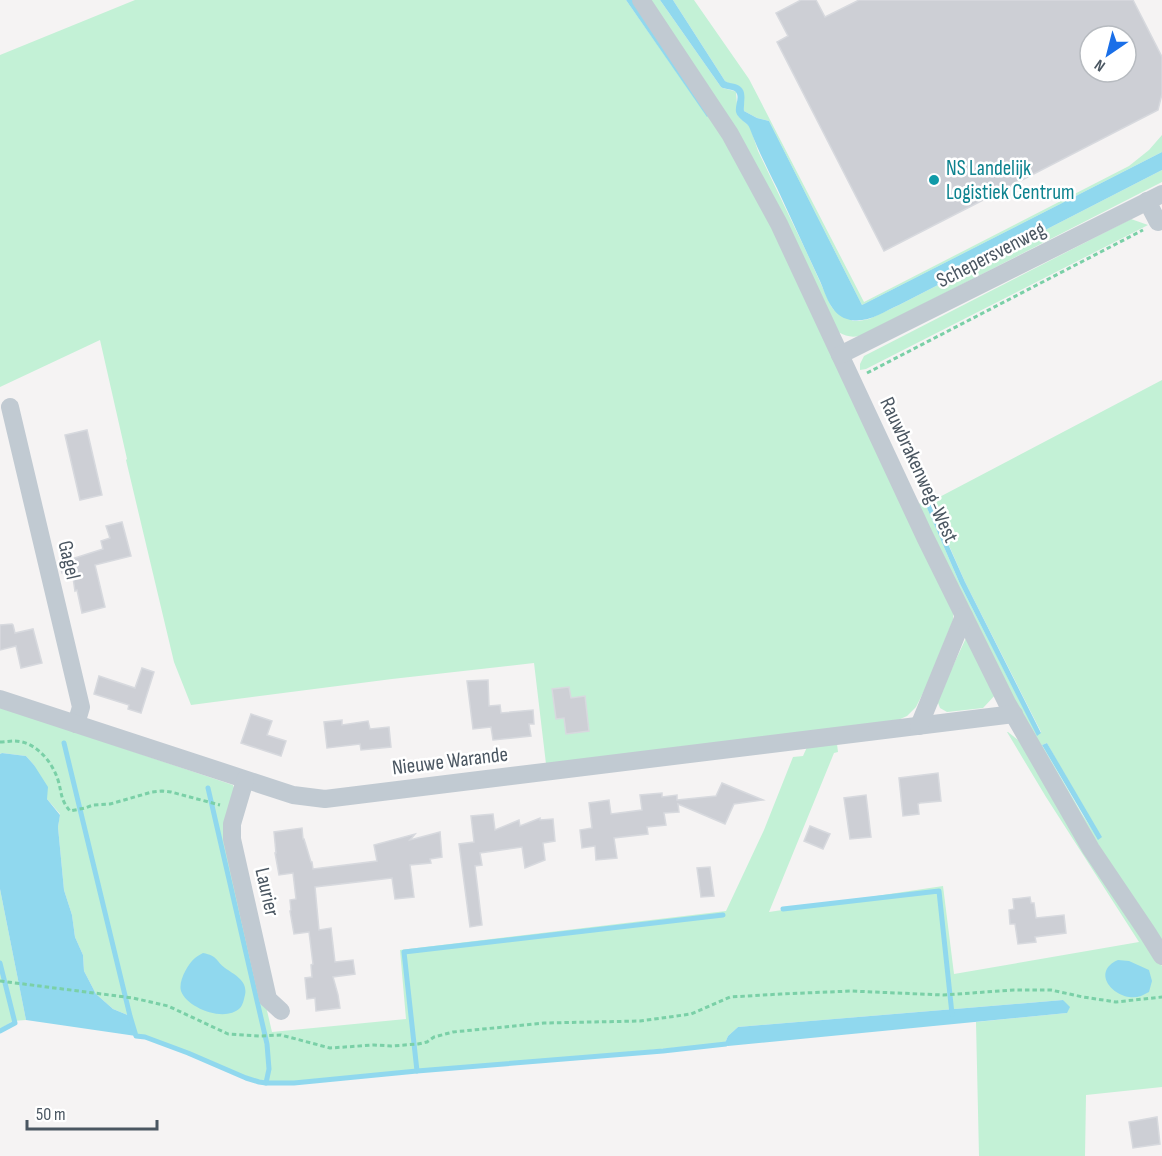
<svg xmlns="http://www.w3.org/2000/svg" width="1162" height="1156" viewBox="0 0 1162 1156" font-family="'Sofia Sans Condensed',sans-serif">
<rect width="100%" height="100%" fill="#f5f3f3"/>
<g fill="#c3f1d6" fill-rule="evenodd">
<path d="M135,0H626L707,116H709L729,136L954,606L953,620L927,685L916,707L907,716L898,720L546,764L534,663L392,679L191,705L174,662L126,460L127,459L100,340L0,387V55Z"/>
<path d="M648,0H660L721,87C726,90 731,89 736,92L738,116L750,127L758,151L806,251L831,306L834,310L853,321H859L869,319L899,305L1162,170V182L867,333C856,338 849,338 838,332Z"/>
<path d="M673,0H694L749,79L864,302L1129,166L1149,150L1162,135V152L862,305L769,121L757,118L744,111L743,90C738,83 731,86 725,81Z"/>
<path d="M1131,219L1148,225L866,369L860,370V364L864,356Z"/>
<path d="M1162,380V948L1027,729L915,506L924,501L960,584L1037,735L1041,732L965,582L930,502ZM1047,743L1070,785L1099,840L1082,814L1042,745Z"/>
<path d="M966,638L997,693L983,708L947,712L940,708L937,700Z"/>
<path d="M0,707L233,785L235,792L226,834L272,1032L406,1019L400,950L726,911L764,830L793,757L803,756L807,747L837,744L838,752L834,753L769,912L943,886L954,974L1139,942L1046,797L1007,732H1008L1027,747L1162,966V1087L1086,1095L1085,1156H979L976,1022L1067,1013L1063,1000L738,1027L728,1036L725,1043L283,1084H261L250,1081L150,1038L136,1036L130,1016L113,1009L96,994L84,971L83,955L75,937L72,915L64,890L58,827L60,814L47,799L34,765L26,756L2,753L0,754Z"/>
<path d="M0,889L26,1020L13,1021L0,1029Z"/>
</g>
<g fill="#90d8ee">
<path d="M626,0H634L709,115L707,117Z"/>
<path d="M660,0H673L725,81C728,83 732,83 735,84C749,88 743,101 744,111L757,118L769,121L862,305L1162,152V170L899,305C883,312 865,325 847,319C830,314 826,294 819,279C805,249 791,218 777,188C767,168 758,150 750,129C748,122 738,120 736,112C735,106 739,99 737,94C735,88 725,90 721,87Z"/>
<path d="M928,499L965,582L1041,733L1037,736L960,584L924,501Z"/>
<path d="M1047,743L1102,837L1098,840L1042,745Z"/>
<path d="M2,753L26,756L34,765L48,787L47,799L60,815L58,827L64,890L72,915L75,937L83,955L84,971L96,994L113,1009L130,1016L136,1036L26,1020L0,889V754Z"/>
<path d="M203,953C218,956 215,960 225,968C235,975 248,981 245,995C244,999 243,1005 240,1008C225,1023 187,1008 181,991C178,981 188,964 195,958C197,956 200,955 203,953Z"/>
<path d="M1118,960L1129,961L1149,970L1152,981L1149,992C1146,993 1144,995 1141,996C1118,1004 1088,973 1118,960Z"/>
<path d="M1063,1000L1070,1007L1067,1013L728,1046L725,1043L728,1036L738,1027Z"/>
</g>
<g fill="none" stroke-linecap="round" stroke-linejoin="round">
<g stroke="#90d8ee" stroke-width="5">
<path d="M64,743L130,1016L136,1036L145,1037L188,1053L246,1078L259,1082L266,1083L269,1069L267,1044L208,788"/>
<path d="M783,909L939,891L952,1014"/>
<path d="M0,963L15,1023L0,1031"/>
<path d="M417,1071L404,952L723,915"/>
<path d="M266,1083H294L417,1071L663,1051L726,1044"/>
</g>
</g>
<g fill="#cdcfd5" stroke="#d7d9de" stroke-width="1.5" fill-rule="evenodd">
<path d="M801,0H816L825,17L859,0H1133L1162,57V94L1158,110L884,251L777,42L788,36L776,13ZM1090,36H1126V72H1090Z"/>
<path d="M87,430L102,495L80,500L65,435Z"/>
<path d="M122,522L131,556L95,565L105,607L82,613L77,590L75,591L72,571L62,573L59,563L103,549L101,541L110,538L106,526Z"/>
<path d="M12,624L13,625L15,633L33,629L42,663L21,668L16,646L0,650V625Z"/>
<path d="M142,668L154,672L141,713L128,709L129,705L94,694L99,676L135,688Z"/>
<path d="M488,680L489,706L500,705L501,713L533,710L534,724H529L531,736L493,740L491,727L473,729L467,681Z"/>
<path d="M569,687L571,698L585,696L589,731L566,734L564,718L556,719L552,689Z"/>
<path d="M251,714L272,721L267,735L286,741L281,756L241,743Z"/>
<path d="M342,720V725L368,721L370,729L389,727L391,747L361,750L360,744L327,748L324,722Z"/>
<path d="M938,773L941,801L920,803L918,804L919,814L903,816L899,778Z"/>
<path d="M722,783L763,800L734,804L725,824L678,804L679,812L664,813L666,825L647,827L648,834L614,838L617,858L596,860L595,846L582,848L580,830L592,828L589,803L609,800L611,814L642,810L640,795L662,793V797L677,795V800L716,796Z"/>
<path d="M866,795L871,837L850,839L844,798Z"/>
<path d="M493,814L495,830L519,820L520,826L540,818V820L553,819L555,841L543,843L545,860L525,868L522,847L480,853L482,865L475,866L482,925L470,927L459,844L474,842L471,816Z"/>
<path d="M810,826L830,834L823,849L804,841Z"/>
<path d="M302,828L303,839H304L311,862H312L313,869L377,861L374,845L415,834L410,840L440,832L442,857L430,859L431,863L410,865L414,897L395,899L392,878L315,887L319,930L331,928L335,962L353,960L355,974L333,977L338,995L340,1008L316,1011L315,998L307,999L305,978L312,977L311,965L313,964L309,932L294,934L290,911L291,910L290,900L296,899L293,873L279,875L275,853H276L274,832Z"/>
<path d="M710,867L714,896L701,897L697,868Z"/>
<path d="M1030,897L1031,903H1034L1036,918L1064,915L1066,933L1035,937L1036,942L1018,944L1015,924H1010L1009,910L1014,909L1013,899Z"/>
<path d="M1157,1117L1160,1144L1133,1148L1129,1122Z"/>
</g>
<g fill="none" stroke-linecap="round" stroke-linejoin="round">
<g stroke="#7ad0a7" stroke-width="3" stroke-dasharray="4.5 3" stroke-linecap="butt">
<path d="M867,373L1143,230"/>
<path d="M0,742C5,742 10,741 14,741C35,741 52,761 58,780C62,793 60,799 70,811L85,808L93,805L110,804L152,792L162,791L171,792L220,805"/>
<path d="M0,981L133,998L168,1006L228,1034L260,1036L281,1035L330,1048L374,1045L391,1046L418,1044L427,1042L434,1037L453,1032L544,1023L640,1021L691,1014L730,997L781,994L851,991L943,995L1014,990H1051L1083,997L1116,1002L1162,997"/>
</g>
<g stroke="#c1cad2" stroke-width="18">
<path d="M641,0L730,134L779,224L925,537L1007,703L1091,849L1147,932L1162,956"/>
<path d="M1147,201L1158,222"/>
<path d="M840,355L1162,194"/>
<path d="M10,407L81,707L76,724"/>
<path d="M0,699L293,795L325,799L1014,714"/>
<path d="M919,726L964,616"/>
<path d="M245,780L232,824V839L268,999L281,1011"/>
</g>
</g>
<circle fill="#0f9aa8" stroke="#fff" stroke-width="2" cx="934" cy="180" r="6"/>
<g text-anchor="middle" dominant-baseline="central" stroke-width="5" stroke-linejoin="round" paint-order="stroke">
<g font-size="21" fill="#0d838f" stroke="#fff" text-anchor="start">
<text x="946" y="168">NS Landelijk<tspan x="946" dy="24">Logistiek Centrum</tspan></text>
</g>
<g font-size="21" fill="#4a5661" stroke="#fff">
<text transform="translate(991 255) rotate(-27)">Schepersvenweg</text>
<text transform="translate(919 470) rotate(65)">Rauwbrakenweg-West</text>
<text transform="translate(69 560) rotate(77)">Gagel</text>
<text transform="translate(450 761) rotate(-7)">Nieuwe Warande</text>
<text transform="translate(267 892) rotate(77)">Laurier</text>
</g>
</g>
<g transform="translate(1108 54) rotate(215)"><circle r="28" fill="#ffffff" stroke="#b7bbc0" stroke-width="1.5"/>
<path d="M0-4.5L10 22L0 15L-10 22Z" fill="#1a6fe8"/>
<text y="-9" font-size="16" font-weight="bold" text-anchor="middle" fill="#4a5661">N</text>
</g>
<path d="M27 1120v9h130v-9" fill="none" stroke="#4a5661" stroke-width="3"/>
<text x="36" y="1120" font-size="18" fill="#4a5661" stroke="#ffffff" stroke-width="4.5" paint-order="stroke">50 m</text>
</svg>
